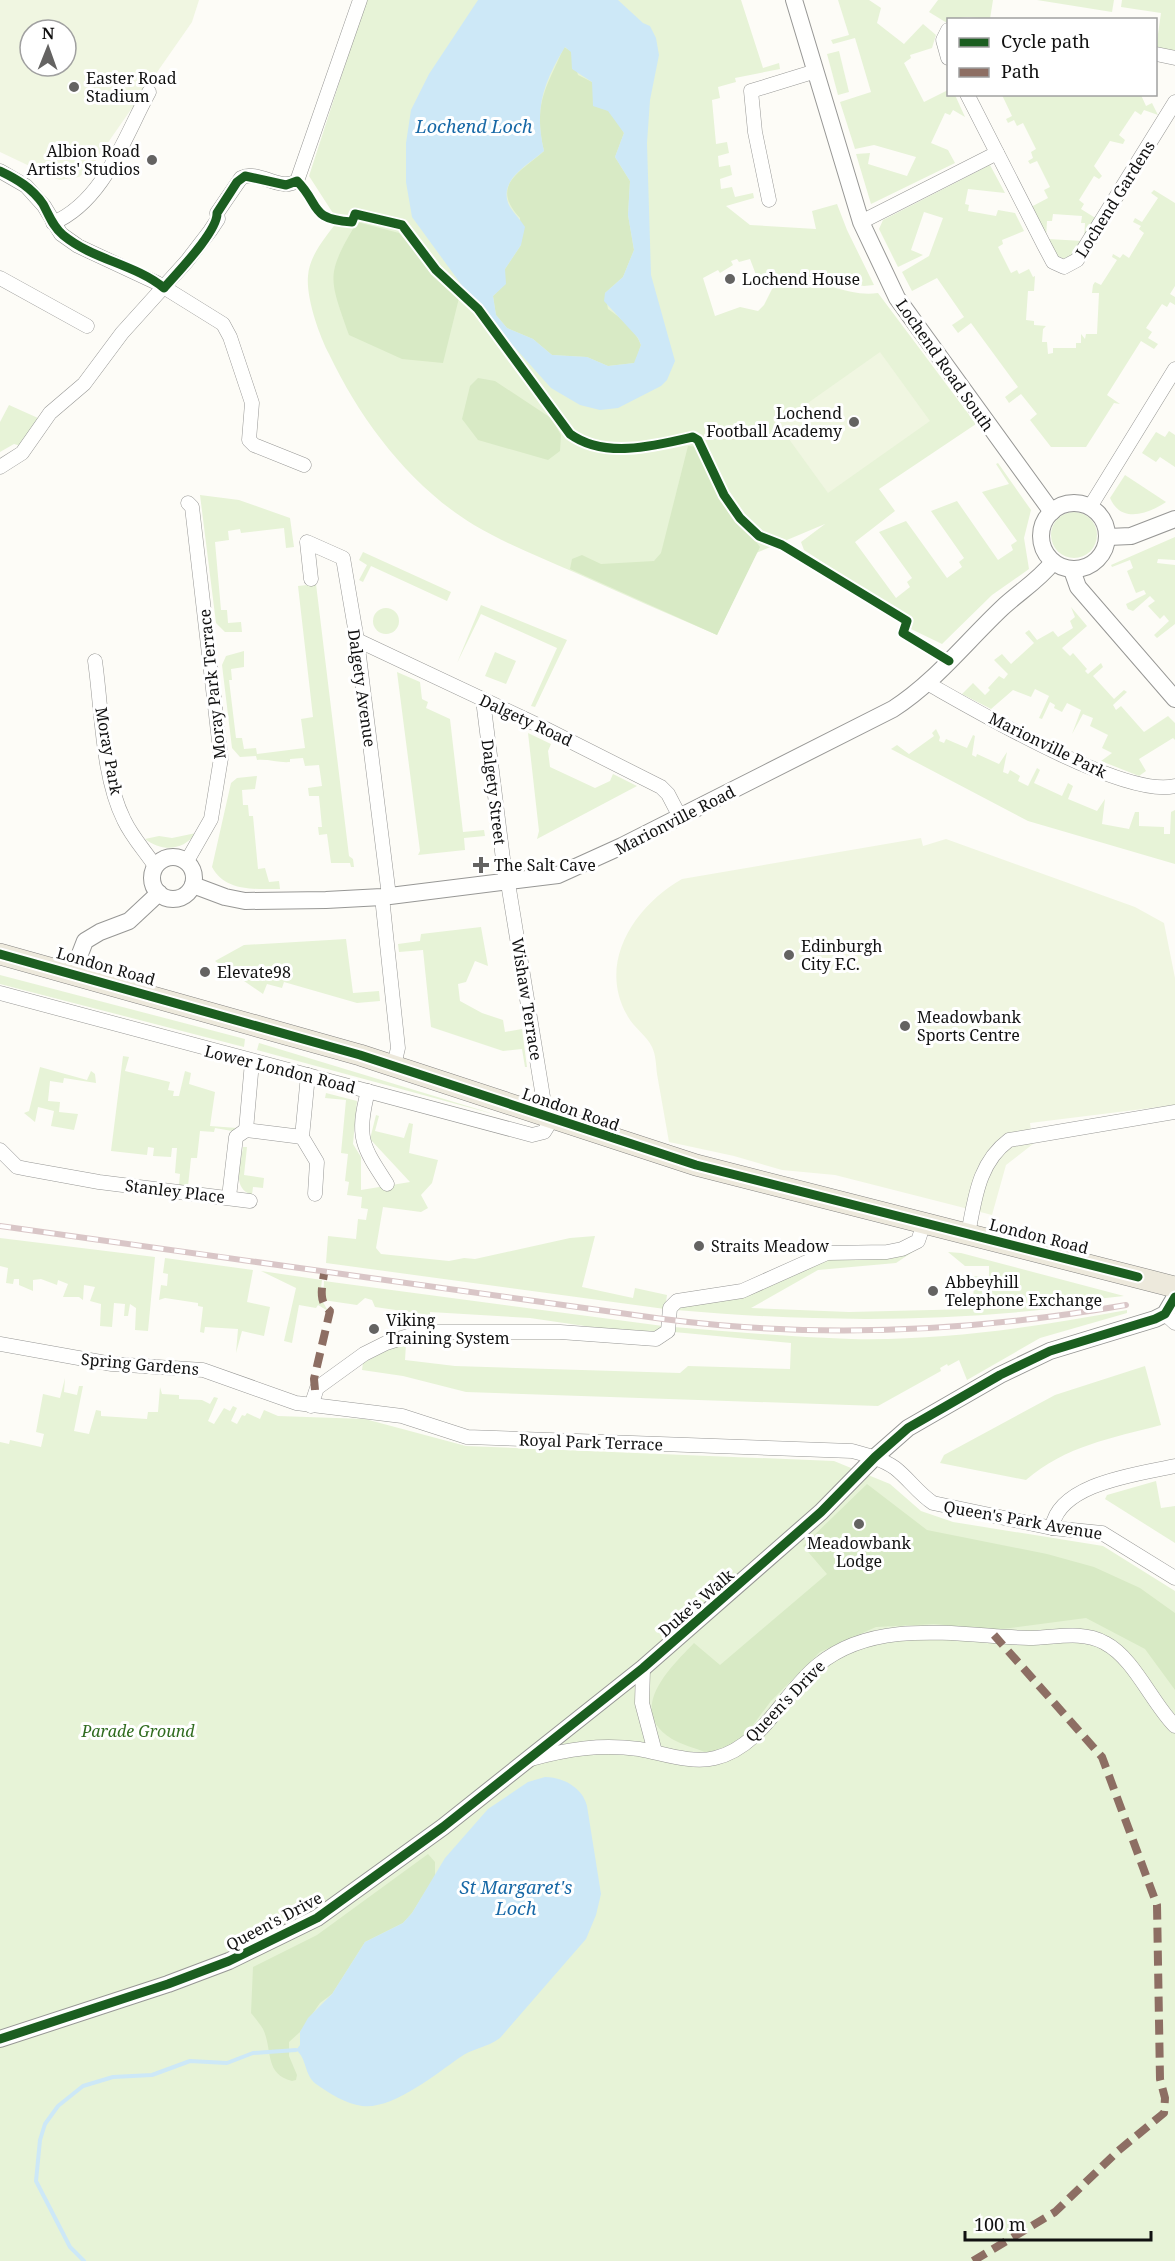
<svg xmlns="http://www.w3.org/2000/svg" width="1175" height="2261" viewBox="0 0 1175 2261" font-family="'Noto Serif',serif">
<rect width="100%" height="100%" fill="#fdfcf7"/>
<g fill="#e7f3d7">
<path d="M366,0H741L763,68L779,63L780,69L735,78L736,82L718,87L720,98L712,100L716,144L727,142L729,153L718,156L719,167L730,165L732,175L720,179L721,189L732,187L735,197L753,193L754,198L726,206L750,225L816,229L812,211L837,204L847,230L874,285L864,286L812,277L758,280L750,259L739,262L737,259L731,261L733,265L720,273L718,270L703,278L715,316L740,307L758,311L764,305L772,289C806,268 843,299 878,293L976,424L879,489L895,511L855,542L896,598L910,587L907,582L912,578L879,532L906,521L947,578L962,567L959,562L964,558L931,511L957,501L998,560L1013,550L1011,545L1017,541L982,492L1009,484L996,464L998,463L1031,510L1024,538L1029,569L992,595L942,644L911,629L910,619L804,550L801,542L825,524L756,553L717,635C670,615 623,594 576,573C542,558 506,544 474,525C410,486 361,421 329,354C319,335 306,298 308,276C309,256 326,236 338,221L309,176Z"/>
<path d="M838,0H869L881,8L877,23L904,44L923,24L936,35L932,48L910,55L911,58L904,63L924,102L948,90V94L955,95L965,117L953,110L950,115L945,113L931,143L948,150L955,163L871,204L856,154L870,153L868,164L907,176L916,157L874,145L855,149L840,102L871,92L855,38L833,44L831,40L849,35Z"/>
<path d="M938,0H993L990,19L967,17L948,20L947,23L929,12Z"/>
<path d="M1037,0H1114L1112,12Z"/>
<path d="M1122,0H1175V51L1156,48L1161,13L1121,7Z"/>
<path d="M839,51L849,92L838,95L827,54Z"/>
<path d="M1002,95H1141L1146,106L1152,103L1158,115L1144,110L1141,115L1135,111L1119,135L1125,140L1123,144L1110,141L1094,166L1102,176L1099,179L1094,176L1079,200L1084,204L1081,209L1097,219L1084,240L1085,223H1081L1082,216L1053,214L1052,221H1047L1046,238L1031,207L1048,198L1044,190L1050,187L1037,161L1030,164L1028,161L1033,158L1031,152L1036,149L1023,123L1017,126L1014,120L1008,123L1006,119L1012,116Z"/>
<path d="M990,165L1005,193L968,189L965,204L969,205L968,211L996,216L998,210L1015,213L1024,231L1002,240L1003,244L998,247L1011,273L1017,270L1019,274L1029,269L1033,277L1035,276L1034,291H1028L1026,320L1034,321V325L1046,326L1043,329L1042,342H1047L1048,354L1053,353V348H1076V343H1081V334L1085,339L1086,334H1097L1099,293H1092L1093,285L1095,282L1101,285L1117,260L1112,257L1113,254L1120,258L1123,254L1129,258L1144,233L1139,229L1141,226L1133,222L1135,218L1142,222L1158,198L1151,193L1154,190L1175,203V286L1170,294L1175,297V305L1170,302L1167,307L1162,304L1146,328L1152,332L1148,338L1158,344L1154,349L1141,341L1107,395L1120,404L1114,403L1086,447H1051L1030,420L1037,414L1021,394L1009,403L1005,397L1018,387L971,323L958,333L952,325L964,317L937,278L912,291L902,272L929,256L943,218L924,212L911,250L923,255L898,267L879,229L883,220Z"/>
<path d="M1048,239L1083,241L1077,252L1065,259L1057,256Z"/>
<path d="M9,405L38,418L21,446L14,444L0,452V422Z"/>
<path d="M1169,431L1175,435V467L1160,457L1156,462L1142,453L1156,432L1165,437Z"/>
<path d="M1125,475L1166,502C1148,514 1121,524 1110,498Z"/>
<path d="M200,495L239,500L290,518L294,547L286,548L284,528L241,533L240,529L228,531L229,540L215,542L221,610H227L228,623L241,622L242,632H225L216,623Z"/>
<circle cx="1074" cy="535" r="23"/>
<path d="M1175,537V560L1158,559L1157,563L1175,565V624L1157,638L1154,635L1169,621L1164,615L1160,619L1148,606L1155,601L1150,596L1133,611L1128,609L1126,604L1146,594L1144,590L1136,593L1127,571L1133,568L1130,560L1112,567L1111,565Z"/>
<path d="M363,552L451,592L447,601L371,566L363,582L359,580L367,565L359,560Z"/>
<path d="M316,584L349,856L353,859L354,867H351L350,863H331L327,834L319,835L318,827H322L319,796H309L308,788L322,786L319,765L305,766L303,758L290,759V762C279,763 269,759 257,760L256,756L240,757L232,748L222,665L226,656L244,651V667L231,669L232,680H229L236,738H242L244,749L256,748L257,754L305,748L301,719L313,717L298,586Z"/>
<path d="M481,605L567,640L535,707L531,706L557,648L481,614L457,663Z"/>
<path d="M1071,607L1087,626L1062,648L1070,656L1073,653L1087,669L1085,671L1088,674L1101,663L1103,667L1093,676L1114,699L1124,690L1127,692L1113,705L1116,710L1121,706L1144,732L1168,716L1175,723V740L1173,738L1139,759L1146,771L1139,776L1101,761L1112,753L1102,748L1108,735L1090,726L1093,718L1083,714L1072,734L1081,710L1067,703L1062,712L1054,708L1055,705L1050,702L1042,719L1039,718L1049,696L1035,689L1031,697L1013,690L991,709L962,694L973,683L985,695L990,690L988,688L999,676L1004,679L1008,674L994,660L1002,654L1011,664L1034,643L1025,633L1029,630L1037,640L1053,631L1058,637L1073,628L1070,621L1075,617Z"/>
<circle cx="386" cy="621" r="13"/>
<path d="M495,652L516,661L506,684L485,676Z"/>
<path d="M397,672L420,682L422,699L428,702L426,708L450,719L463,832L484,830L485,836L464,838L465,850L418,855L420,851Z"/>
<path d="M936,729L940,737L939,741L944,743L946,739L967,748L973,735L975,736L972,755L976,757L977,754L999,764L1007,752L1003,772L1008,774L1010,770L1020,776L1018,781L1028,786L1037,768L1040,770L1034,783L1062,796L1068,783L1073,786L1068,799L1097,811L1105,799L1102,824L1129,829L1135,812H1139V826L1164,827V834H1170L1171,812L1175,810V864L1028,821L891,749L897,745L909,754L934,736L932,733Z"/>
<path d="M528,733L551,744L548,751L550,767L595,788L610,781L613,774L637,786L537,839L539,831Z"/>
<path d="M257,776L255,789L242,790L243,805H248L249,816H253L258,869L265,868L269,882L279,881L280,889C256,889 225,892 212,867L231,783L237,778Z"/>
<path d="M196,833C183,851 162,852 145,839L159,836L172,838Z"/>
<path d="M481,927L488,966L475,961L466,982L458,984L460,1001L482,1013L503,1020L505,1032L522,1029L527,1067H525L522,1049L503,1051L431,1027L423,950L399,952L398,944L420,941L421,934Z"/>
<path d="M346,939L353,993L379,991L380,1001L357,1003L284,982L282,988L267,984L263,994L215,961L244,945Z"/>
<path d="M0,975L245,1039L244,1047L0,984Z"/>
<path d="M259,1043L497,1115L257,1050Z"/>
<path d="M123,1056L129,1057L125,1071L170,1082L168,1090L174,1091L173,1096H179L185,1071L191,1073L189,1084L215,1092L210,1126L237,1128L232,1131L215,1128L214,1132L200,1131L197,1158H191L188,1186L179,1185L180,1174L175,1173L177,1148H172L171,1157L153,1156L154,1148L148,1147L147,1155L111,1151Z"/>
<path d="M40,1067L87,1080L91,1071L95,1074L96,1083L64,1078L63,1083L50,1081L48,1101L60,1102L59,1112L78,1114L74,1130L51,1126L54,1111L38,1107L35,1122L24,1113L29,1111Z"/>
<path d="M326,1093L357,1101L353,1144L361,1157V1190L410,1182L370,1139L376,1115L379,1116L375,1131L404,1138L409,1123L413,1124L409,1153L438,1160L432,1183L421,1195L428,1208L421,1212L383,1207L376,1248L381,1254L449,1261L464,1258L475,1259L570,1238L595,1236L582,1287L633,1298L635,1288L667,1295L665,1309L326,1263L328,1236L356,1239L358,1219L366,1220L368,1209L361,1208L362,1197L347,1195L349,1182L345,1181L348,1154L341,1153L346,1100L325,1098Z"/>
<path d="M243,1147H247L244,1175L264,1178L263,1188L253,1187L252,1195C231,1189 241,1163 243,1147Z"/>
<path d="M0,1238L155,1257L148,1331L135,1330L136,1308L130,1304L128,1316H124L125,1304L114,1303L112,1327L100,1326L101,1304L90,1301L95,1287L84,1285L83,1300L79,1297H63L68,1284L58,1280L57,1285L41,1279L33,1280V1291L19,1285V1279H14L13,1284L6,1283L8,1268L0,1266Z"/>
<path d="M904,1251H914L896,1263L818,1270L751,1308L849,1312L973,1309L974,1276L989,1277V1266H965L948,1252L961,1253L1124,1296L1060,1303L1049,1309C924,1323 801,1321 676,1310L677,1305L726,1298L823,1257Z"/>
<path d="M165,1258L253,1270L247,1302L270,1307L264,1336L242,1331L236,1353L238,1329L205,1327L204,1333L200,1332L203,1307L198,1306V1303L165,1298L159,1300L161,1285L167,1286L168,1274L163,1273Z"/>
<path d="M261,1271L322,1280L320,1297L328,1311L318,1305L316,1308L299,1305L292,1343L284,1341L296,1288Z"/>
<path d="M324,1281L663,1326V1330L646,1335L530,1318L430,1312V1315L375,1307L372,1300L365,1298L357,1305L323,1300Z"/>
<path d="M1127,1310V1313L1040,1338L967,1380L959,1360L948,1366L947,1364L940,1368L941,1371L878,1406L466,1392L403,1376L362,1370L363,1363L392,1348L406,1344L405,1360L455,1366L680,1373L688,1366L790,1369L791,1343L674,1332V1327C733,1332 792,1337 851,1339C945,1341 1036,1327 1127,1310Z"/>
<path d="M1145,1366L1161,1425C1112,1438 1065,1446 1026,1480L940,1463L944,1455L1055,1395Z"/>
<path d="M65,1378L64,1392L77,1395L79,1386H83L74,1431L89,1434L96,1410L101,1411V1416L147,1419L148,1412H158L160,1387L162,1394L179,1395V1399L202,1400L210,1404L214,1397L218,1398L208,1421L214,1424L224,1408L230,1411L233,1406L237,1408L231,1421L237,1424L242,1415L245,1416L247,1413L260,1419L264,1410L278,1416L365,1419L466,1446L834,1461L890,1484L921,1511L953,1522L1103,1546L1175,1591V2261H0V1442L9,1444L10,1440L41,1447L44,1434L36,1432L43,1394L60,1398Z"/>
<path d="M1156,1481L1161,1508L1175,1506V1543L1105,1499L1107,1495Z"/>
</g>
<g fill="#d8eac5">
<path d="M564,47L571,51L578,75L592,82L624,133L615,157L630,181L628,215L634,250L623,277L605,293L608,309C621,318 635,329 641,345L635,363L608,366L587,357L552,355L533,339L507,328L496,315L493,296L505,284V269L521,245L520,218C489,185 521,172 544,151C533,103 546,89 564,47Z"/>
<path d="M357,222L399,233L459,298L443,363L402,359L349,335C329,277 325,276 357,222Z"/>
<path d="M478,378L495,381L551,418L561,435L560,451L548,460L478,440L462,419L470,386Z"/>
<path d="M688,446L698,447L722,496L760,547L717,635L570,569L572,559L582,555L601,564L654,561L661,553Z"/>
<path d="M867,1484L927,1530L1047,1554L1094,1567L1140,1588L1175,1613V1690L1145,1649L1086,1618L995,1630L934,1624L876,1627L820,1652L771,1701L741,1741L707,1753C696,1748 682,1745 672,1739C625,1710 671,1667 694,1643L720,1665L827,1574L803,1546Z"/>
<path d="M428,1854L435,1862V1876L412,1913L403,1923L365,1942L332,1994L320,2003L300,2032L289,2042V2056L297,2075L296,2080L292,2081C264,2074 273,2050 263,2029C260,2024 255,2018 251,2013L253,1967L317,1935Z"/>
</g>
<g fill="#f0f6e1" fill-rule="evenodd">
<path d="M0,0H199L192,22L93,164L79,177L59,180L0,152ZM30,30H66V66H30Z"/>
<path d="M880,352L930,421L828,493L778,424Z"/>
<path d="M921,838L923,846L946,839L1135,907L1164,923L1175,978V1105L1030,1123L1033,1144L1006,1165L992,1215L835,1175L782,1170L734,1156L669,1142C665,1119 661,1097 657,1074C656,1066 656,1055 652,1047C647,1036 633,1027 627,1015C597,962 635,906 682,879Z"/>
</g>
<g fill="#cde8f7" fill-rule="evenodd">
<path d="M478,0H618L643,23L650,26L656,38L659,55L650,100L647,143L651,275L675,361L667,380L661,386L618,408L600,410L580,405L551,388L474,302L412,217L406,182V143L411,110L429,74ZM565,47L571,52L572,69L592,82L593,106L608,111L624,133L615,157L630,181L628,215L634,250L623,277L605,293L604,301L638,338L641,345L634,363L608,366L587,357L552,355L533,339L507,328L496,315L493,296L506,284L505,269L521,245L525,227C521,220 514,214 510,207C496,181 528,165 544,151C534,109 543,83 565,47Z"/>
<path d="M545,1777C563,1777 583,1788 587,1806L601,1894L596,1915L586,1939L500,2038C487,2048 472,2048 459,2058C436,2074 392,2110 362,2106C346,2104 329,2093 316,2084C304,2075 307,2058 296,2050L300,2045V2032L308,2018L332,1994L365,1942L403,1923L412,1913L445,1858L488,1809L528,1782Z"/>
</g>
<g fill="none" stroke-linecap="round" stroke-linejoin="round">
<path stroke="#cde8f7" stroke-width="4" d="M84,2261L70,2247L36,2181L40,2140L45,2124L58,2106L83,2086L113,2077L152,2075L190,2061L227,2063L253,2053L296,2050"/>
<g stroke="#979795" stroke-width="15">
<g id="minor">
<path d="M948,30L943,40L948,58"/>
<path d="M1156,54L1175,58"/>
<path d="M967,94L1044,245L1053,262L1064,267L1077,260L1175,102"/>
<path d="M0,171L26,186L44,206L61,234L78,246L157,283L223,324L230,337L252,403L249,440L254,445L304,465"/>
<path d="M769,200L755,132L751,91L816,71"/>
<path d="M861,222L997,153"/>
<path d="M53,223C104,201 124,138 149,92"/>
<path d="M0,278L87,326"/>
<path d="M0,467L22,453L50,413L84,384L122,333L187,261L210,231L218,219L217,213L241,178C259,169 279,192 297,181L360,0"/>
<path d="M1090,507L1175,369"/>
<path d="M311,579L307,542L343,558L357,640L389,896"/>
<path d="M357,640L542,727L661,787L668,794L680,817"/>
<path d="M95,661C102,710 102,776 124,820C132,837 145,851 155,866"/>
<path d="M927,683C975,710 1125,799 1175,786"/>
<path d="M483,700L506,883"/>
<path d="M187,861L211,819L221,758L192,507L188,503"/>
<path d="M508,883L543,1097L541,1115"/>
<path d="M382,897L398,1048L394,1065"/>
<path d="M0,993L532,1135L544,1132L552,1119"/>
<path d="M308,1075L302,1137L317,1162L315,1194"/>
<path d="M368,1091C356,1137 362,1146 387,1184"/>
<path d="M246,1130L252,1062"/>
<path d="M246,1130L302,1137"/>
<path d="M0,1150L17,1167L27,1169L99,1182L250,1201"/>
<path d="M229,1197L236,1137L246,1130"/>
<path d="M968,1234C975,1199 978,1163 1009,1140L1175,1112"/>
<path d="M1165,1314L1175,1323"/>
<path d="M0,1344L112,1364L203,1370L296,1403L402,1416L467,1437L852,1451C867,1455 882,1459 895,1468C909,1479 918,1493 933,1503L1052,1528L1102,1533L1175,1578"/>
<path d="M311,1406L317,1388L364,1354L386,1343L421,1332H560L656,1339L668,1331L670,1308L677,1301L742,1291L827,1253L887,1252L902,1249L918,1241L924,1223"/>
<path d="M1052,1528C1058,1483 1139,1474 1175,1466"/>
<path d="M643,1668L642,1703L655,1752"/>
<path d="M531,1759C568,1749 600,1744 639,1749C662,1753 691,1764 715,1758C762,1747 783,1693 818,1665C876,1617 961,1636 1029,1638C1054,1638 1082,1630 1105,1643C1134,1658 1152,1703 1175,1726"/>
</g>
</g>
<g stroke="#979795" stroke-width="18">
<g id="tertiary">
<path d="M794,0L861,222L897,298L1052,512"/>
<circle cx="1074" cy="536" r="33"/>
<path d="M1108,537L1131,536L1175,519"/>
<path d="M1072,570L1078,587L1175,699"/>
<circle cx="173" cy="878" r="21"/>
<path d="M193,885L225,897L245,901L326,900L382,897L558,875L622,846L893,709C935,682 966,642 1002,608C1019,592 1038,581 1053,562"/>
<path d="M73,972L85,941L100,932L129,921L159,893"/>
<path d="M0,2039L168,1984L229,1961L317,1918L443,1827L643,1668L821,1512L875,1457L908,1428L1000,1375L1050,1351L1155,1319L1165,1314L1175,1297"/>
</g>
</g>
<g stroke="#858482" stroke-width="22">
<path id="primary" d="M0,954L360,1055L696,1165L1175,1287"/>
</g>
<use href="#minor" stroke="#fffffe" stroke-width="14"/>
<use href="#tertiary" stroke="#fffffe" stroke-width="16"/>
<use href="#primary" stroke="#ede9dc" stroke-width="21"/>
<g stroke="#d9c6c7" stroke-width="6">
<path id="rail" d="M0,1226L663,1319C818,1339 972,1332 1126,1305"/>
</g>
<use href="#rail" stroke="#fff" stroke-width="4" stroke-dasharray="11" stroke-linecap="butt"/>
<g stroke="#8d6e63" stroke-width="8" stroke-dasharray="15 8" stroke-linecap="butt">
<path d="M315,1390L314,1379L330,1311C318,1302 322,1287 324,1274"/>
<path d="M973,2261L1055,2212L1118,2151L1164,2113L1165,2098L1160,2079L1157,1905L1102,1757L994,1635"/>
</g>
<g stroke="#fff" stroke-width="13">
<g id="cycleway">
<path d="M0,171C17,179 32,188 43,204C49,215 53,227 63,235C93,260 135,264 164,288C177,273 218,231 217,213L237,182L245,176L286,185L297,181C321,205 308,219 352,222L355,214L402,225L436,270L478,309L570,434C604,459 655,446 693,437L698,440L724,495L740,518L759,536L782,545L907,621L903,633L949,661"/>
<path d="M0,954L360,1055L696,1165L1138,1277"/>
<path d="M0,2039L168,1984L229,1961L317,1918L443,1827L643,1668L821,1512L875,1457L908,1428L1000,1375L1050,1351L1155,1319L1165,1314L1175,1297"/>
</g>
</g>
<use href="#cycleway" stroke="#1b5e20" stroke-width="9"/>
</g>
<g fill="#646362" stroke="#fff" stroke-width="2">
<circle cx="74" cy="87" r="6"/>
<circle cx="152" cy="160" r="6"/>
<circle cx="730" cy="279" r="6"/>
<circle cx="854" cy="422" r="6"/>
<path d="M478 856h6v6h6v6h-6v6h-6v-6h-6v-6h6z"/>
<circle cx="789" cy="955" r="6"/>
<circle cx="205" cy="972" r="6"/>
<circle cx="905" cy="1026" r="6"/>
<circle cx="699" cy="1246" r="6"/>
<circle cx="933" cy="1291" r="6"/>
<circle cx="374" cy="1329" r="6"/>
<circle cx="859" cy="1524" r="6"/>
</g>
<g text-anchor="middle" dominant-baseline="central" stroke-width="6" stroke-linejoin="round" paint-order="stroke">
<g font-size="16" fill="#111" stroke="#fff" text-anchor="start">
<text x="86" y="78">Easter Road<tspan x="86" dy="18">Stadium</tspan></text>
<text x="140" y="151" text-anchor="end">Albion Road<tspan x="140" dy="18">Artists' Studios</tspan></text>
<text x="742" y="279">Lochend House</text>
<text x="842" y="413" text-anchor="end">Lochend<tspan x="842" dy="18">Football Academy</tspan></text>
<text x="494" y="865">The Salt Cave</text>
<text x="801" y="946">Edinburgh<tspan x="801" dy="18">City F.C.</tspan></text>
<text x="217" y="972">Elevate98</text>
<text x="917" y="1017">Meadowbank<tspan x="917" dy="18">Sports Centre</tspan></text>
<text x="711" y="1246">Straits Meadow</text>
<text x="945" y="1282">Abbeyhill<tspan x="945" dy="18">Telephone Exchange</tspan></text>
<text x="386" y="1320">Viking<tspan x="386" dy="18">Training System</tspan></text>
<text x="859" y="1543" text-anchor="middle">Meadowbank<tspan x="859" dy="18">Lodge</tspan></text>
</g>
<g font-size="16" fill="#111" stroke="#fff">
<text transform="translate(1115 199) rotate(-58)">Lochend Gardens</text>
<text transform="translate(945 365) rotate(55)">Lochend Road South</text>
<text transform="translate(212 684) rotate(-96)">Moray Park Terrace</text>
<text transform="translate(362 688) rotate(82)">Dalgety Avenue</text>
<text transform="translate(526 720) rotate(25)">Dalgety Road</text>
<text transform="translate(1048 745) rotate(26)">Marionville Park</text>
<text transform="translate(109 751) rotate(80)">Moray Park</text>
<text transform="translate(494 792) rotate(83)">Dalgety Street</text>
<text transform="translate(675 820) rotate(-27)">Marionville Road</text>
<text transform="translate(106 966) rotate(16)">London Road</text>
<text transform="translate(527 999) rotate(81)">Wishaw Terrace</text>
<text transform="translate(280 1069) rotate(14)">Lower London Road</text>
<text transform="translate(571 1109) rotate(19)">London Road</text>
<text transform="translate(175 1191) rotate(7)">Stanley Place</text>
<text transform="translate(1039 1236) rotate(14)">London Road</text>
<text transform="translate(140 1364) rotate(5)">Spring Gardens</text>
<text transform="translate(591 1442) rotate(2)">Royal Park Terrace</text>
<text transform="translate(1023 1520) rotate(10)">Queen's Park Avenue</text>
<text transform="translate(696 1603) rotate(-41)">Duke's Walk</text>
<text transform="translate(785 1701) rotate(-46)">Queen's Drive</text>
<text transform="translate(274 1921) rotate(-28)">Queen's Drive</text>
</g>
<g font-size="16" font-style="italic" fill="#2f6b1f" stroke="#fff">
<text x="138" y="1731">Parade Ground</text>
</g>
<g font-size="18" font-style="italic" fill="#1768a6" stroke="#fff">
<text x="474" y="126">Lochend Loch</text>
<text x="516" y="1887">St Margaret's<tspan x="516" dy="21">Loch</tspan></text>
</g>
</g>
<rect x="947" y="18" width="210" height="78" fill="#ffffff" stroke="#a0a0a0" stroke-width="1.5"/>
<rect x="959" y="38" width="30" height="9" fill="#1b5e20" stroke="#a0a0a0" stroke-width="1.5"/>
<text x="1001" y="48" font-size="18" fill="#111111">Cycle path</text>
<rect x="959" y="68" width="30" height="9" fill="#8d6e63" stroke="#a0a0a0" stroke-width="1.5"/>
<text x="1001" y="78" font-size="18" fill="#111111">Path</text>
<g transform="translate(48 48) rotate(1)"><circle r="28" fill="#ffffff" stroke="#a0a0a0" stroke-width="1.5"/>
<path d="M0-4.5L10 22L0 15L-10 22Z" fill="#646362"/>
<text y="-9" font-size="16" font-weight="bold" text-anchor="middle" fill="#111111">N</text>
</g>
<path d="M965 2231v9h186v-9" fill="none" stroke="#111111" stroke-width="3"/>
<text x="974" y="2231" font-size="18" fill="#111111" stroke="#ffffff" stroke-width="4.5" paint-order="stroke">100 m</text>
</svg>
